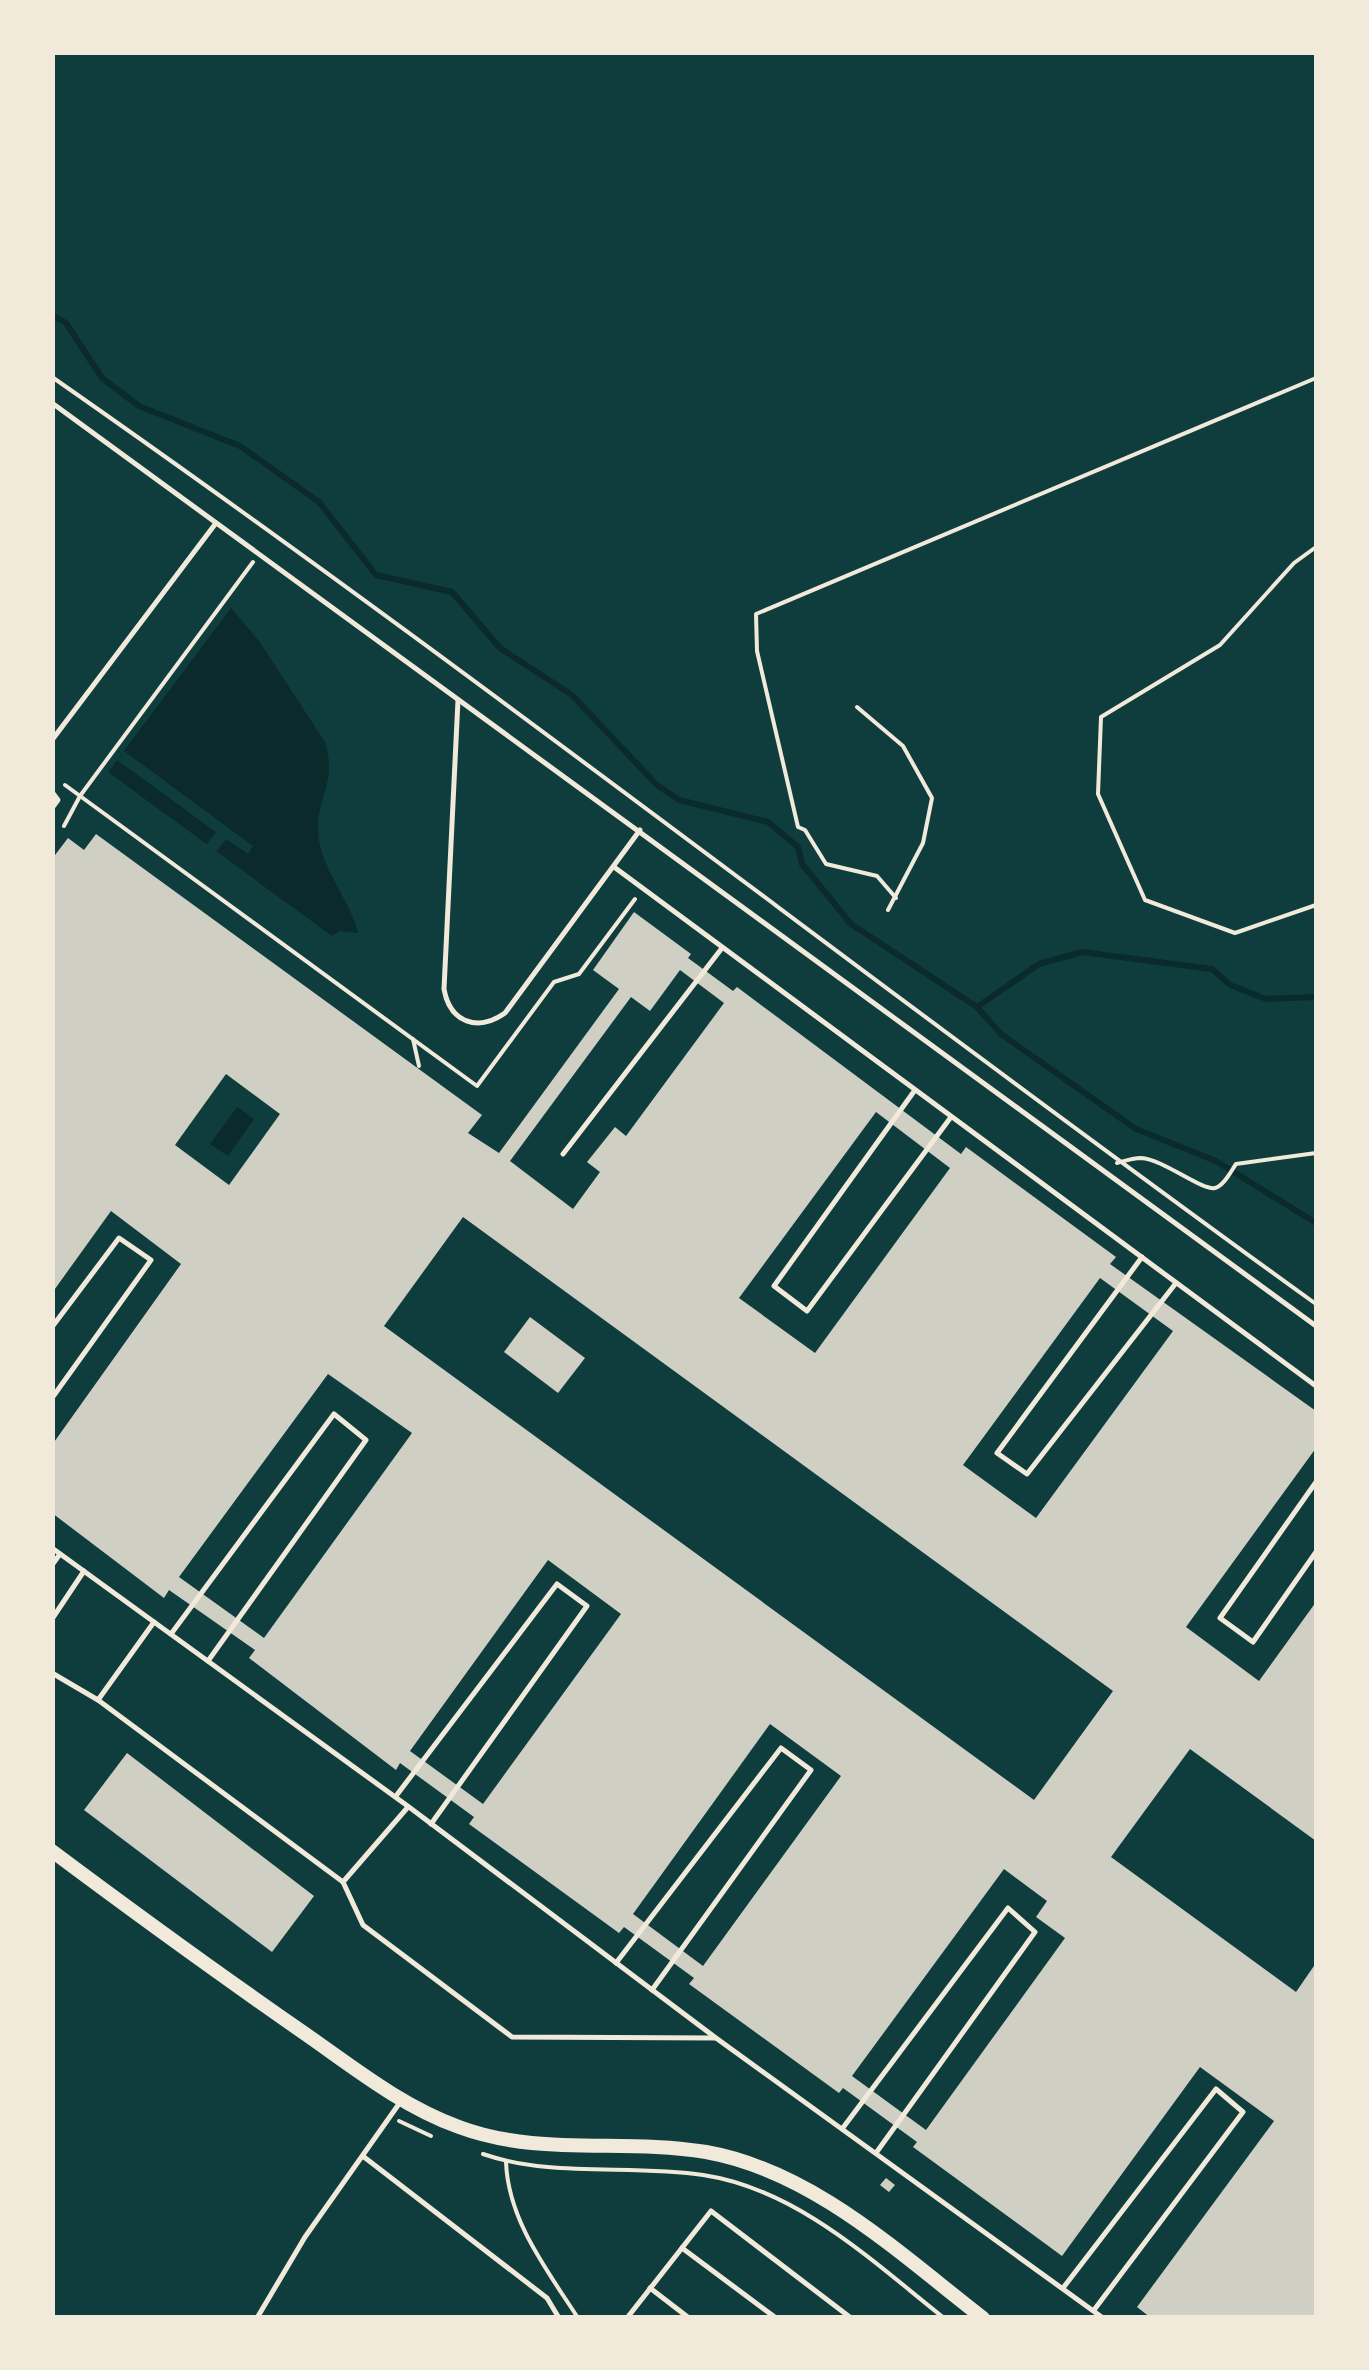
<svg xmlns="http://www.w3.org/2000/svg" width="1369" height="2370" viewBox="0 0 1369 2370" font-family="'Nunito Sans',sans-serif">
<rect width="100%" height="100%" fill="#0f3d3e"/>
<g fill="#0a2a2b">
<path d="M231,608L259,641L325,742C337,781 318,796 318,828C318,867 350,898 358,933L340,931L332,936L108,772Z"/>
<path d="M237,1107L254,1119L228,1156L210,1144Z"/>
</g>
<path fill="#0f3d3e" d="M124,751L253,846L248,854L226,839L216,852L206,845L216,832L117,760Z"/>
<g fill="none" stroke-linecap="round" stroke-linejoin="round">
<g stroke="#0a2a2b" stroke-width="6">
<path d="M52,315L66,323L102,378L139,406L240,446L319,502L376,575L452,592L500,648L572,695L657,785L679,800L768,822L798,847L802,864L851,924L977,1007L1001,1034L1136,1129L1216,1161L1316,1223"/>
<path d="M977,1007L1039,964L1082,952L1212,969L1230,985L1266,999L1316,997"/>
</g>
</g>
<g fill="#cfcfc3" fill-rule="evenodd">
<path d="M96,834L482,1115L468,1133L499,1153L619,989L593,970L634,912L691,954L688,958L733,991L737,987L961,1154L966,1147L1116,1257L1110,1264L1316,1411V1448L1186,1627L1259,1681L1316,1602V1841L1190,1749L1111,1857L1296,1992L1316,1963V2318H1151L1137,2307L1274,2121L1200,2067L1062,2256L913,2147L917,2142L843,2088L839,2093L689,1984L694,1978L624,1927L619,1933L469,1824L474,1817L400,1763L396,1770L249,1658L255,1650L169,1590L164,1598L52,1513V1445L181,1264L111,1211L52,1293V859L68,838L84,850ZM680,970L724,1003L626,1136L615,1127L587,1162L600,1172L573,1209L510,1161L631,997L650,1011ZM226,1074L280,1114L229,1185L175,1145ZM876,1112L950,1168L815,1353L739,1298ZM463,1217L1113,1691L1034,1800L384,1326ZM1100,1278L1173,1331L1036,1518L963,1465ZM328,1374L412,1433L264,1638L179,1577ZM548,1560L621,1614L483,1804L410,1751ZM770,1724L841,1776L703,1966L633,1914ZM1004,1869L1047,1901L1036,1917L1065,1938L926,2130L852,2076Z"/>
<path d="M530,1317L585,1358L558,1393L504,1352Z"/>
<path d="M127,1753L314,1896L272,1952L84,1810Z"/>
<path d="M886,2178L895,2185L889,2192L880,2185Z"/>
</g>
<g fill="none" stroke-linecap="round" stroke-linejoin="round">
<g stroke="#f1e9da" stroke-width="4">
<path d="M52,377C481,676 892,999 1316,1304"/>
<path d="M1316,547L1294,563L1220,645L1101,717L1098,794L1145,900L1235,933L1316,905"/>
<path d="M857,707L903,746L932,798L923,843L888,910"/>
<path d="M65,785L477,1086L554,982L579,974L635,899"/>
<path d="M64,826L80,796L253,562"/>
<path d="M896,898L877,876L826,864L805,830L798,827L757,651L756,614L1316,378"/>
<path d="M413,1039L419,1066"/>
<path d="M1117,1163C1124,1161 1133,1158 1141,1158C1163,1159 1202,1191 1215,1188C1224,1186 1231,1171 1236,1164L1316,1153"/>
<path d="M399,2121L431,2136"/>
<path d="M483,2154C552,2178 631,2164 703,2175C797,2189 872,2261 944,2318"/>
<path d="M506,2162C508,2220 547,2270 578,2318"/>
</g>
<g stroke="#f1e9da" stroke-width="5">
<path d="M52,403L1316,1326"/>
<path d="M458,700L444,989C450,1023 478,1032 505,1013L640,830"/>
<path d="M52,740L216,523"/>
<path d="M52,792L58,800L52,808"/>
<path d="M614,867L1316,1386"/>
<path d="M915,1090L774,1286L807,1311L951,1117"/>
<path d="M563,1154L722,948"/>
<path d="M1142,1257L997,1453L1027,1474L1176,1283"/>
<path d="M52,1327L119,1238L151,1260L52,1398"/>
<path d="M1316,1482L1220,1618L1253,1642L1316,1552"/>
<path d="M52,1548L409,1807L716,2038L1103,2318"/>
<path d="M52,1565L60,1554"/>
<path d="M52,1619L84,1571"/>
<path d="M171,1634L334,1414L366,1440L208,1661"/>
<path d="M52,1673L98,1700L343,1882L408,1807"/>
<path d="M98,1700L154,1622"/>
<path d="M396,1796L557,1584L587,1606L431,1824"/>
<path d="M343,1882L363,1925L512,2037L715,2038"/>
<path d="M616,1963L781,1748L811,1770L652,1990"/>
<path d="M842,2129L1008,1908L1035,1932L876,2153"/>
<path d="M364,2157L547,2298L559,2318"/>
<path d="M682,2248L776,2318"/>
<path d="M650,2288L689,2318"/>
<path d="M1063,2288L1216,2089L1243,2112L1094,2310"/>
<path d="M257,2318L305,2237L401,2101"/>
<path d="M627,2318L711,2211L851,2318"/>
</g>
<path stroke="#f1e9da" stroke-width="14" d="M52,1851C135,1913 219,1974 304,2033C353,2067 401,2106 459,2127C539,2157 623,2138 706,2152C813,2171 900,2254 983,2318"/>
</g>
<rect width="1369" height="2370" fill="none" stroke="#f1e9da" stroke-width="110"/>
</svg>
